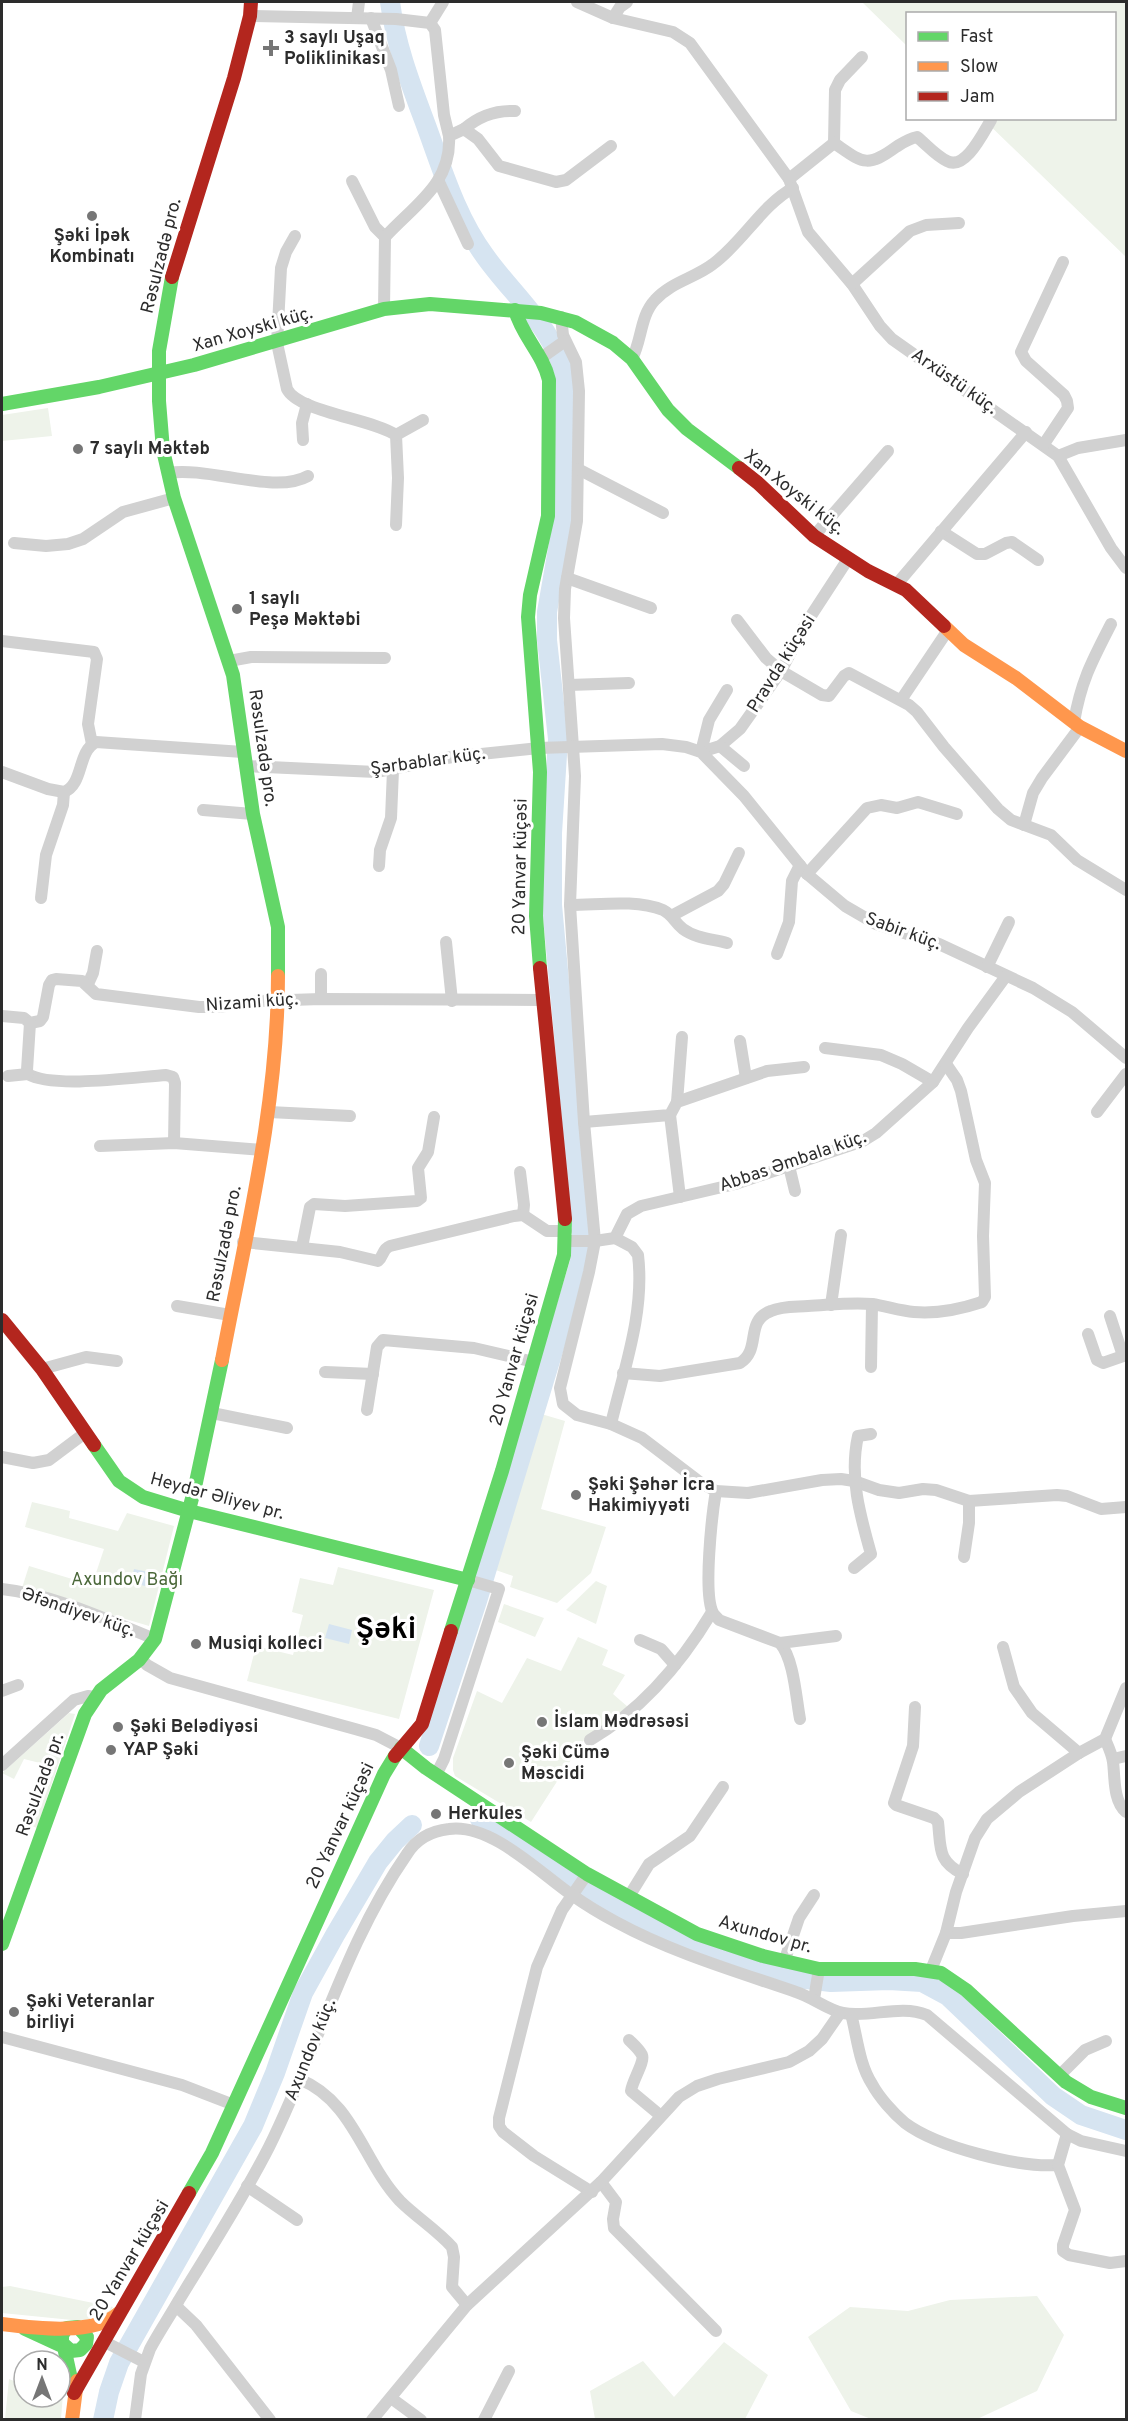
<svg xmlns="http://www.w3.org/2000/svg" width="1128" height="2421" viewBox="0 0 1128 2421" font-family="Overpass,sans-serif">
<rect width="100%" height="100%" fill="#fff"/>
<g fill="#eef3ea">
<path d="M862,2H1126V257L983,119L1114,118V14H908L907,46Z"/>
<path d="M48,408L52,436L2,441V415Z"/>
<path d="M538,1413L565,1421L541,1509L606,1527L591,1573L557,1603L510,1587L513,1576L490,1568Z"/>
<path d="M32,1502L70,1511L69,1518L118,1531L127,1513L174,1526L149,1626L22,1588L29,1566L92,1585L104,1549L25,1527Z"/>
<path d="M338,1567L434,1590L399,1719L247,1681L256,1646L293,1655L303,1615L292,1612L300,1578L333,1585Z"/>
<path d="M596,1581L607,1586L596,1624L566,1610Z"/>
<path d="M504,1604L544,1618L535,1637L498,1622Z"/>
<path d="M578,1637L608,1650L602,1665L625,1675L613,1694L628,1707L583,1741L531,1822L455,1776L453,1770V1758L477,1691L502,1703L527,1658L561,1671Z"/>
<path d="M69,1713L75,1714L37,1828L27,1824L48,1765L24,1759L14,1779L2,1773Z"/>
<path d="M10,2286L113,2307L109,2314L82,2321L2,2313V2287Z"/>
<path d="M1037,2296L1064,2335L1037,2391L975,2420L871,2419L851,2411L808,2337L850,2307L908,2311L950,2300Z"/>
<path d="M724,2342L768,2375L745,2419H595L590,2391L643,2361L674,2397Z"/>
<path d="M9,2379L24,2385V2397H60V2394H63L61,2419H5Z"/>
</g>
<g fill="#d6e4f1">
<path d="M134,1569L158,1574L155,1588L131,1583Z"/>
<path d="M329,1624L352,1630L349,1644L325,1638Z"/>
</g>
<g fill="none" stroke-linecap="round" stroke-linejoin="round">
<g stroke="#d6e4f1" stroke-width="20">
<path d="M390,2C396,47 411,85 427,128C443,172 457,218 485,256C514,297 556,329 566,381L562,526L547,612V640L558,739L552,833V905L580,1209L582,1233L580,1262L477,1601L429,1746"/>
<path d="M480,1819L514,1835L601,1897L652,1928L713,1953L798,1978L831,1982L889,1980L922,1982L948,1996L1053,2096L1081,2115L1126,2130"/>
<path d="M103,2420L109,2392L119,2363L253,2126L275,2073L303,1993L335,1935L378,1862L395,1841L412,1825"/>
</g>
<g stroke="#d1d1d1" stroke-width="12">
<path d="M577,2L613,18L673,32L690,43L789,179L808,232L852,284L880,326L892,339L1058,456L1111,548L1126,568"/>
<path d="M250,16L396,19L430,23L435,30L444,115L449,136"/>
<path d="M357,18L359,2"/>
<path d="M371,18L391,70L399,106"/>
<path d="M613,18L620,7L627,2"/>
<path d="M430,23L443,2"/>
<path d="M464,129C479,116 495,110 515,111"/>
<path d="M834,143L835,90L840,80L862,57"/>
<path d="M789,179L834,143C862,162 866,169 896,147C904,142 908,139 917,137C927,145 936,156 947,161C965,171 983,133 991,120"/>
<path d="M352,181L375,227L385,237"/>
<path d="M439,182L468,244"/>
<path d="M295,236L286,252L281,268L277,343L287,389C298,412 373,419 396,435L398,478L396,525"/>
<path d="M852,284L910,231L926,225L959,223"/>
<path d="M384,309L385,237C414,205 452,184 449,136L464,129L478,139L499,166L556,182L566,180L611,146"/>
<path d="M561,317L563,335L576,362L579,391L577,521L565,589L564,618L575,776L570,905L584,1122L595,1241L589,1272L560,1388L563,1404L577,1415L611,1424L642,1438L701,1483L716,1491L748,1493L822,1480L841,1479L854,1481L879,1490L899,1493L923,1489L936,1490L969,1501L1057,1495L1067,1496L1101,1509L1126,1507"/>
<path d="M541,358L565,341"/>
<path d="M632,359C642,340 640,316 655,300C671,282 695,278 713,264C742,243 762,205 793,188"/>
<path d="M396,435L423,420"/>
<path d="M303,440L302,423L307,404"/>
<path d="M1044,444L1068,408L1067,401L1064,395L1026,361L1021,352L1063,262"/>
<path d="M1058,456L1078,448L1126,440"/>
<path d="M578,469L663,513"/>
<path d="M168,473C208,466 275,495 308,476"/>
<path d="M941,531L977,554H985L1006,543L1012,542L1038,560"/>
<path d="M814,536L888,451"/>
<path d="M14,543L46,546L68,544L83,539L123,512L174,498"/>
<path d="M567,578L651,608"/>
<path d="M897,584L1026,432"/>
<path d="M737,620L766,658L781,671L822,695L829,696L844,676L849,673L909,705L917,712L944,747L998,809L1011,820L1051,835L1077,860L1126,890"/>
<path d="M2,641L94,652L97,659L88,724L92,744"/>
<path d="M229,661L251,657L385,658"/>
<path d="M569,685L629,683"/>
<path d="M727,690L709,720L701,752L720,746L740,729L781,671L805,625L848,559"/>
<path d="M901,700L948,630"/>
<path d="M1074,722C1081,681 1092,661 1111,624"/>
<path d="M720,746L744,766"/>
<path d="M246,766L376,772L452,757L539,748L662,744L686,747L701,752L744,796L807,874L845,906L876,924L939,944L1033,988L1072,1012L1126,1058"/>
<path d="M2,772L48,789L64,792C84,784 77,752 96,742L243,752"/>
<path d="M203,810L253,814"/>
<path d="M1024,825L1033,793L1042,778L1080,727"/>
<path d="M379,866L380,850L391,818L393,770"/>
<path d="M807,874L867,808L881,805L897,808L918,802L957,814"/>
<path d="M41,898L46,855L63,805L64,792"/>
<path d="M570,905C599,905 635,899 663,910C673,915 674,922 683,929C695,938 712,939 727,943"/>
<path d="M673,915L718,891L724,884L739,853"/>
<path d="M446,942L452,1001"/>
<path d="M777,954L789,922L792,881L800,865"/>
<path d="M987,967L1009,922"/>
<path d="M88,984L93,973L97,951"/>
<path d="M321,999V974"/>
<path d="M2,1016L24,1018L30,1023L40,1021L43,1017L49,985L52,980L56,979L82,981L96,994L199,1007H219L259,1001L321,999L542,1000"/>
<path d="M30,1023L27,1070L28,1074C52,1089 136,1077 166,1075L173,1077L175,1083L174,1143"/>
<path d="M740,1041L746,1078"/>
<path d="M825,1048L881,1055L902,1064L933,1082"/>
<path d="M8,1076L28,1074"/>
<path d="M677,1102L682,1037"/>
<path d="M269,1112L350,1116"/>
<path d="M1097,1112L1126,1074"/>
<path d="M670,1115L680,1197"/>
<path d="M584,1122L670,1115L677,1102L767,1071L804,1067"/>
<path d="M100,1146L174,1143L262,1150"/>
<path d="M789,1166L795,1191"/>
<path d="M520,1172L524,1205L523,1215"/>
<path d="M566,1241H595L615,1238L627,1214L641,1206L735,1184L863,1141L876,1133L933,1082L968,1028L1006,976"/>
<path d="M243,1242L340,1252L378,1261C384,1256 382,1249 390,1246L514,1216L523,1215L547,1231H566"/>
<path d="M302,1247L310,1207L314,1204L345,1206L417,1201L421,1198L418,1168L428,1152L434,1117"/>
<path d="M831,1305L841,1235"/>
<path d="M177,1306L230,1315"/>
<path d="M1110,1316L1123,1356"/>
<path d="M1088,1334L1097,1360L1103,1363L1126,1355"/>
<path d="M871,1367L872,1304"/>
<path d="M42,1369L86,1357L117,1361"/>
<path d="M325,1372L373,1374"/>
<path d="M623,1373L660,1376L740,1363C762,1349 744,1321 771,1311C782,1306 796,1307 808,1306C829,1305 851,1302 872,1304C886,1306 900,1311 914,1312C936,1314 961,1309 982,1302L985,1297L983,1236L985,1183L976,1160L961,1091L957,1080L946,1064"/>
<path d="M367,1410L377,1347L383,1340L474,1348L534,1362"/>
<path d="M212,1413L287,1428"/>
<path d="M611,1424C624,1369 645,1312 638,1255L632,1247L615,1238"/>
<path d="M2,1457L33,1463L49,1460L85,1433"/>
<path d="M716,1491C712,1514 703,1594 713,1613C714,1615 717,1617 719,1620L780,1643C794,1659 796,1698 800,1719"/>
<path d="M964,1557L969,1523V1501"/>
<path d="M854,1568L871,1554C860,1515 849,1477 858,1436L871,1434"/>
<path d="M2,1589C55,1595 105,1619 155,1639"/>
<path d="M640,1640L661,1649L675,1665"/>
<path d="M780,1643L836,1636"/>
<path d="M1003,1647L1014,1687L1032,1713L1079,1753"/>
<path d="M141,1659L147,1665L170,1678L355,1729L376,1735L401,1748"/>
<path d="M2,1691L18,1685"/>
<path d="M915,1707L913,1746L894,1803L896,1805L934,1818L938,1822C941,1848 937,1861 963,1874"/>
<path d="M1105,1739C1108,1746 1112,1754 1113,1762C1115,1777 1113,1801 1126,1812"/>
<path d="M590,1740C642,1710 682,1662 712,1612"/>
<path d="M1113,1759L1126,1756"/>
<path d="M2,1765L74,1700L88,1696L95,1697"/>
<path d="M436,1775L444,1759L499,1589L468,1580"/>
<path d="M587,1874L562,1910L537,1967L499,2118V2126L503,2132L534,2156L592,2192"/>
<path d="M628,1898L649,1864L690,1836L723,1787"/>
<path d="M946,1933H961L1073,1916L1126,1911"/>
<path d="M784,1962L799,1918L814,1895"/>
<path d="M931,1970L946,1933L956,1892L975,1838L987,1819L1019,1792L1079,1753L1105,1739L1126,1688"/>
<path d="M814,1999L819,1969"/>
<path d="M851,2014C857,2036 859,2064 872,2084C879,2097 893,2113 905,2123C937,2147 1019,2168 1058,2165"/>
<path d="M2,2037L182,2085L234,2105"/>
<path d="M629,2040C633,2044 639,2049 642,2055C645,2062 632,2081 631,2091L661,2116"/>
<path d="M1059,2076L1085,2050L1106,2041"/>
<path d="M299,2079C354,2101 363,2162 400,2201C416,2217 437,2230 452,2247L454,2257L452,2287L467,2305"/>
<path d="M1067,2134L1058,2165L1075,2210L1063,2245V2251L1069,2255L1110,2263L1126,2261"/>
<path d="M601,2182L616,2202L613,2219L614,2228L716,2331"/>
<path d="M247,2186L297,2220"/>
<path d="M176,2306L196,2325L270,2420"/>
<path d="M103,2341L144,2362"/>
<path d="M391,2398L421,2420"/>
<path d="M135,2420L141,2374L150,2349C159,2332 170,2316 179,2300C210,2249 242,2200 269,2147C317,2051 345,1943 407,1854C417,1838 431,1831 449,1829C491,1823 540,1873 572,1895C586,1905 601,1914 616,1922C673,1953 735,1971 796,1992C812,1997 828,2010 843,2013C871,2018 900,2004 927,2015L1067,2134L1081,2141L1126,2151"/>
<path d="M372,2420L467,2305L601,2182L679,2097L697,2086L718,2079L789,2062L809,2051L822,2039L840,2013"/>
<path d="M484,2420L509,2371"/>
</g>
<g stroke="#63d668" stroke-width="14">
<path d="M172,277L159,351V401L163,450L174,498L233,675L253,814L278,927V976"/>
<path d="M515,310C522,336 543,354 549,380L548,516L530,595L528,617L540,772L536,916L540,968"/>
<path d="M2,404L99,387L194,365L384,309L430,304L541,313L575,322L613,343L632,359L668,410L687,429L739,468"/>
<path d="M94,1445L119,1481L143,1497L189,1511L468,1580"/>
<path d="M451,1631L502,1471L564,1255L565,1219"/>
<path d="M401,1748L426,1768L587,1874L697,1934L763,1956L819,1969H915L941,1973L966,1990L1066,2082L1091,2097L1126,2108"/>
<path d="M2,1944L85,1714L101,1690L139,1660L155,1639L195,1487L222,1360"/>
<path d="M189,2193L212,2153L384,1774L395,1756"/>
<path d="M78,2327L67,2328L62,2335V2343L71,2351L80,2350L86,2344L87,2337L79,2328"/>
<path d="M25,2329L64,2347L74,2393"/>
</g>
<g stroke="#ff974d" stroke-width="14">
<path d="M944,626L964,645L1016,678L1080,727L1126,751"/>
<path d="M222,1360C246,1233 278,1106 278,976"/>
<path d="M2,2324C34,2328 94,2336 119,2313"/>
<path d="M72,2420L77,2381"/>
</g>
<g stroke="#b3261e" stroke-width="14">
<path d="M172,277L234,78L250,16L251,2"/>
<path d="M739,468L758,483L814,536L868,571L906,590L944,626"/>
<path d="M540,968L565,1219"/>
<path d="M2,1320L42,1369L94,1445"/>
<path d="M395,1756L422,1724L451,1631"/>
<path d="M74,2393L189,2193"/>
</g>
</g>
<g fill="#767676" stroke="#fff" stroke-width="2">
<path d="M268 39h6v6h6v6h-6v6h-6v-6h-6v-6h6z"/>
<circle cx="92" cy="216" r="6"/>
<circle cx="78" cy="449" r="6"/>
<circle cx="237" cy="609" r="6"/>
<circle cx="576" cy="1495" r="6"/>
<circle cx="196" cy="1644" r="6"/>
<circle cx="542" cy="1722" r="6"/>
<circle cx="118" cy="1727" r="6"/>
<circle cx="111" cy="1750" r="6"/>
<circle cx="509" cy="1763" r="6"/>
<circle cx="436" cy="1814" r="6"/>
<circle cx="14" cy="2012" r="6"/>
</g>
<g text-anchor="middle" dominant-baseline="central" stroke-width="6" stroke-linejoin="round" paint-order="stroke">
<g font-size="18" font-weight="bold" fill="#2c2c2c" stroke="#fff" text-anchor="start">
<text x="284" y="38">3 saylı Uşaq<tspan x="284" dy="21">Poliklinikası</tspan></text>
<text x="92" y="236" text-anchor="middle">Şəki İpək<tspan x="92" dy="21">Kombinatı</tspan></text>
<text x="90" y="449">7 saylı Məktəb</text>
<text x="249" y="599">1 saylı<tspan x="249" dy="21">Peşə Məktəbi</tspan></text>
<text x="588" y="1485">Şəki Şəhər İcra<tspan x="588" dy="21">Hakimiyyəti</tspan></text>
<text x="208" y="1644">Musiqi kolleci</text>
<text x="554" y="1722">İslam Mədrəsəsi</text>
<text x="130" y="1727">Şəki Belədiyəsi</text>
<text x="123" y="1750">YAP Şəki</text>
<text x="521" y="1753">Şəki Cümə<tspan x="521" dy="21">Məscidi</tspan></text>
<text x="448" y="1814">Herkules</text>
<text x="26" y="2002">Şəki Veteranlar<tspan x="26" dy="21">birliyi</tspan></text>
</g>
<g font-size="18" fill="#2c2c2c" stroke="#fff">
<text transform="translate(162 256) rotate(-76)">Rəsulzadə pro.</text>
<text transform="translate(253 330) rotate(-16)">Xan Xoyski küç.</text>
<text transform="translate(954 382) rotate(35)">Arxüstü küç.</text>
<text transform="translate(794 493) rotate(39)">Xan Xoyski küç.</text>
<text transform="translate(782 664) rotate(-58)">Pravda küçəsi</text>
<text transform="translate(262 748) rotate(82)">Rəsulzadə pro.</text>
<text transform="translate(428 762) rotate(-8)">Şərbablar küç.</text>
<text transform="translate(521 867) rotate(-89)">20 Yanvar küçəsi</text>
<text transform="translate(903 932) rotate(20)">Sabir küç.</text>
<text transform="translate(252 1003) rotate(-4)">Nizami küç.</text>
<text transform="translate(793 1162) rotate(-19)">Abbas Əmbala küç.</text>
<text transform="translate(225 1244) rotate(-79)">Rəsulzadə pro.</text>
<text transform="translate(515 1360) rotate(-74)">20 Yanvar küçəsi</text>
<text transform="translate(217 1497) rotate(15)">Heydər Əliyev pr.</text>
<text transform="translate(78 1613) rotate(19)">Əfəndiyev küç.</text>
<text transform="translate(41 1785) rotate(-70)">Rəsulzadə pr.</text>
<text transform="translate(341 1826) rotate(-65)">20 Yanvar küçəsi</text>
<text transform="translate(765 1935) rotate(16)">Axundov pr.</text>
<text transform="translate(311 2050) rotate(-68)">Axundov küç.</text>
<text transform="translate(130 2261) rotate(-59)">20 Yanvar küçəsi</text>
</g>
<g font-size="18" fill="#4b683a" stroke="#fff">
<text x="127" y="1580">Axundov Bağı</text>
</g>
<g font-size="30" font-weight="bold" fill="#000" stroke="#fff">
<text x="386" y="1630">Şəki</text>
</g>
</g>
<rect width="1128" height="2421" fill="none" stroke="#2c2c2c" stroke-width="6"/>
<rect x="906" y="12" width="210" height="108" fill="#ffffff" stroke="#ababab" stroke-width="1.5"/>
<rect x="918" y="32" width="30" height="9" fill="#63d668" stroke="#ababab" stroke-width="1.5"/>
<text x="960" y="42" font-size="18" fill="#2c2c2c">Fast</text>
<rect x="918" y="62" width="30" height="9" fill="#ff974d" stroke="#ababab" stroke-width="1.5"/>
<text x="960" y="72" font-size="18" fill="#2c2c2c">Slow</text>
<rect x="918" y="92" width="30" height="9" fill="#b3261e" stroke="#ababab" stroke-width="1.5"/>
<text x="960" y="102" font-size="18" fill="#2c2c2c">Jam</text>
<g transform="translate(42 2379)"><circle r="28" fill="#ffffff" stroke="#ababab" stroke-width="1.5"/>
<path d="M0-4.5L10 22L0 15L-10 22Z" fill="#767676"/>
<text y="-9" font-size="16" font-weight="bold" text-anchor="middle" fill="#2c2c2c">N</text>
</g>
</svg>
